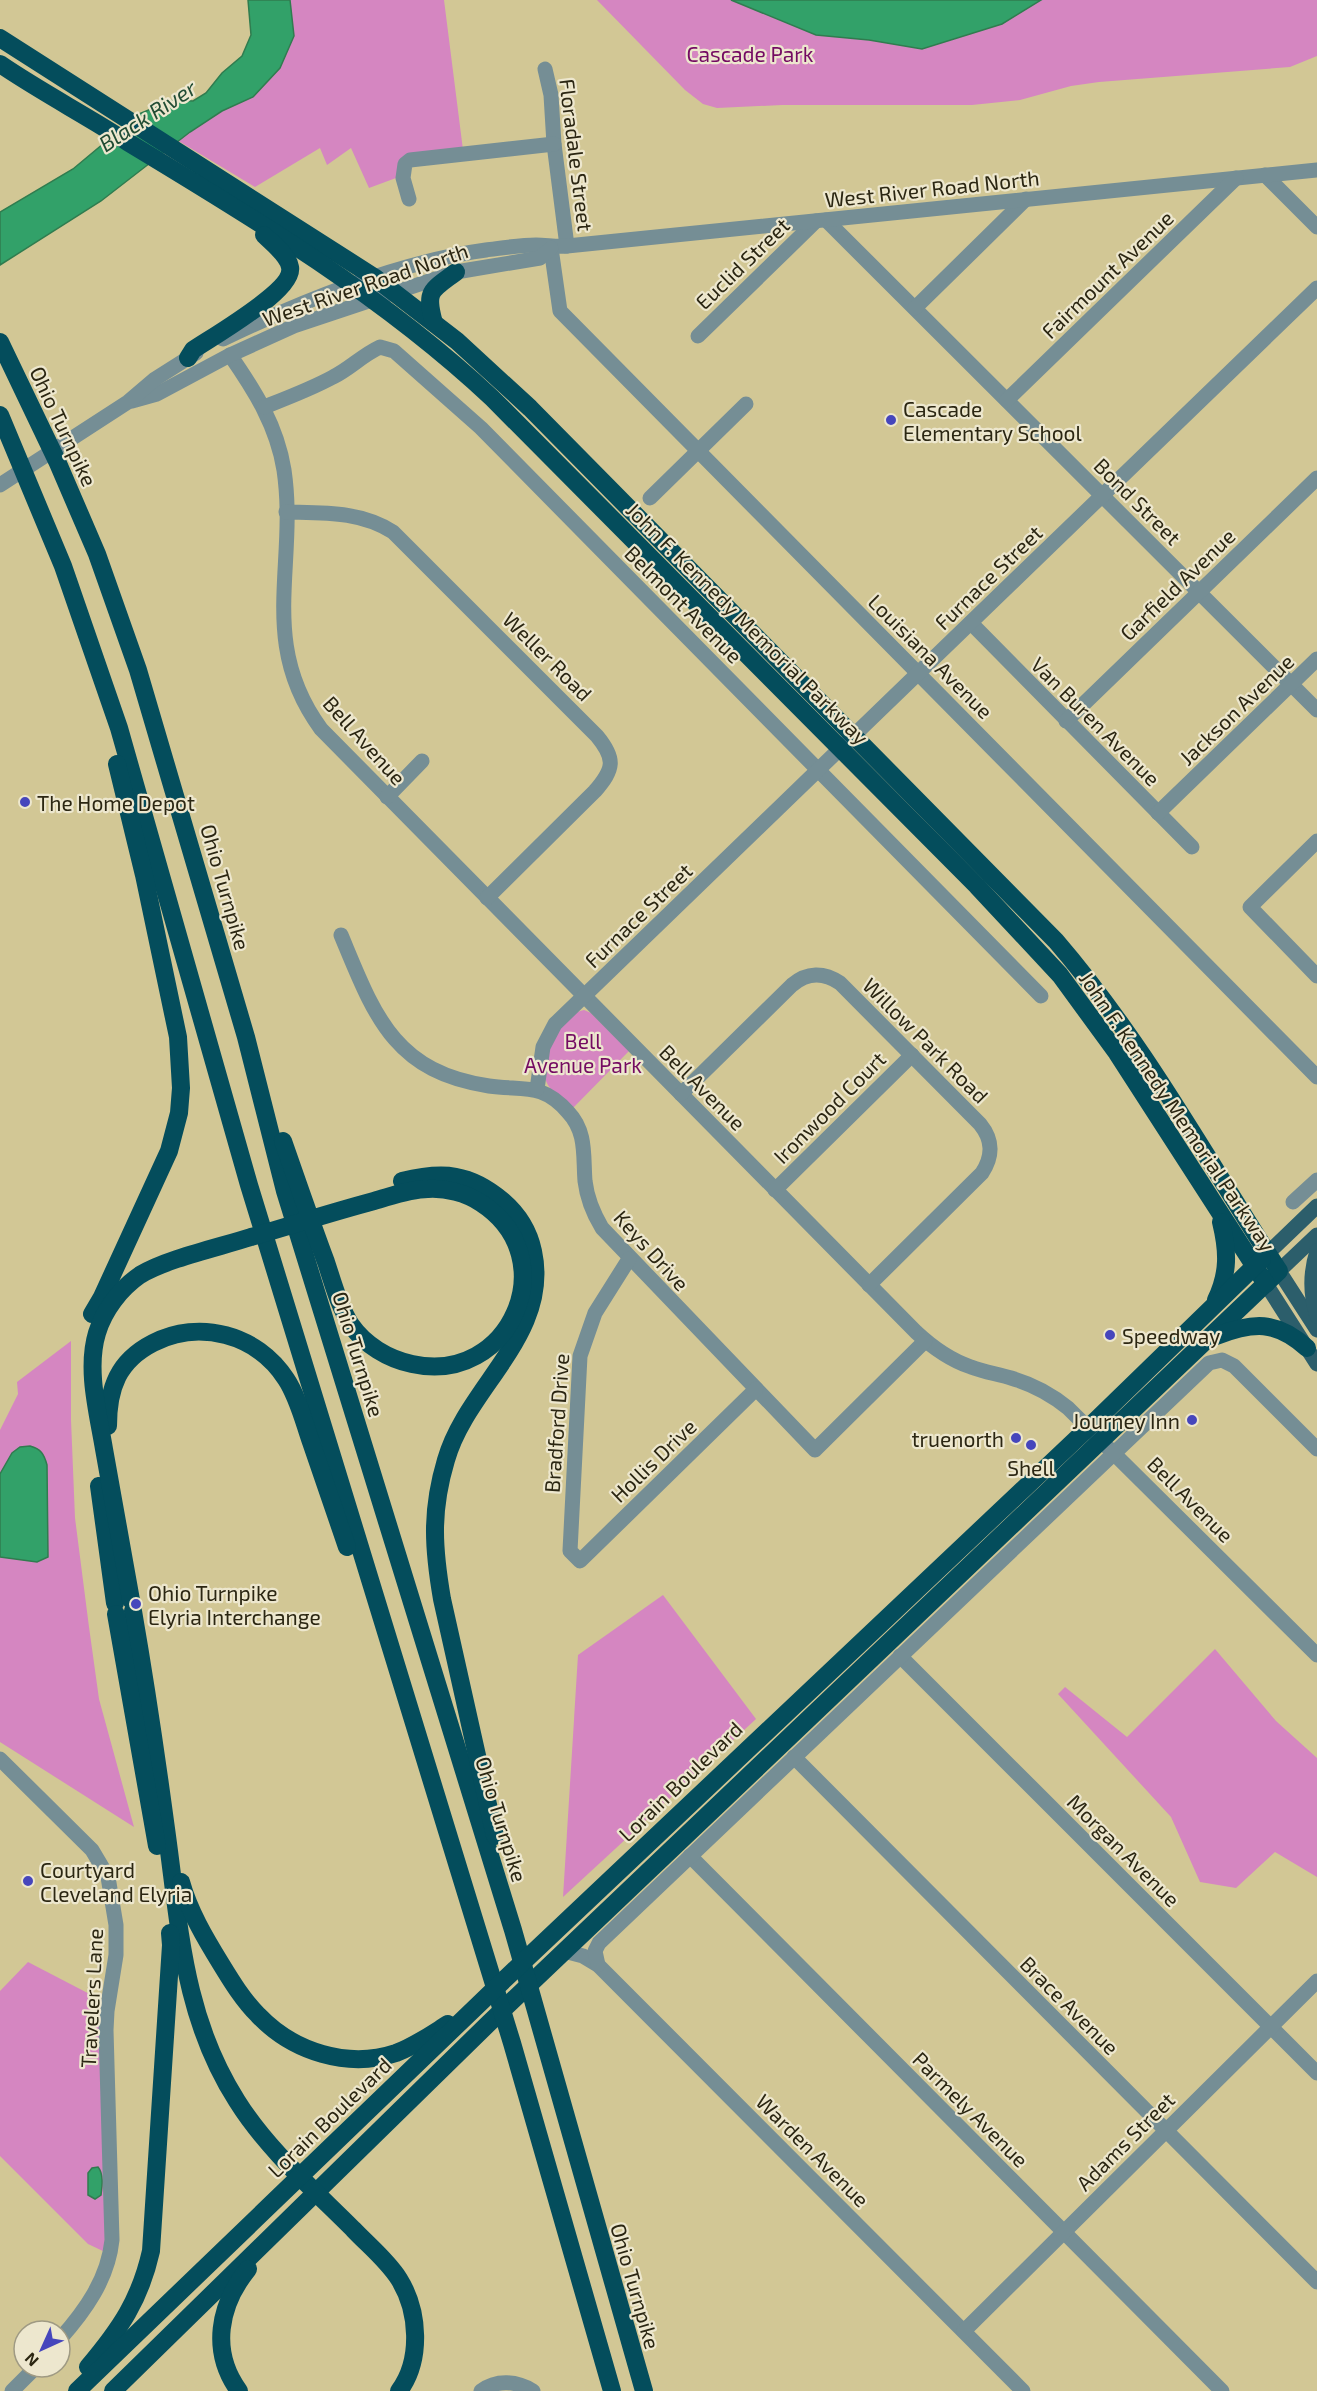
<svg xmlns="http://www.w3.org/2000/svg" width="1317" height="2391" viewBox="0 0 1317 2391" font-family="'Exo 2',sans-serif">
<rect width="100%" height="100%" fill="#d2c795"/>
<g fill="#d586c1">
<path d="M268,0H444L463,150L416,153L396,178L369,188L351,148L327,165L320,148L255,187L162,131L225,93Z"/>
<path d="M597,0H1317V56L1290,67L1099,82L1071,86L1020,100L972,105H782L717,108L703,104L685,90Z"/>
<path d="M584,1010L591,1013L629,1051L573,1108C564,1100 550,1092 546,1081C539,1060 562,1013 584,1010Z"/>
<path d="M71,1341V1420L75,1518L89,1627L99,1699L134,1827L0,1742V1430L18,1394L17,1382Z"/>
<path d="M663,1595L756,1719L563,1897L578,1655Z"/>
<path d="M1215,1649L1276,1721L1317,1758V1877L1275,1852L1236,1888L1200,1882L1171,1817L1058,1694L1065,1687L1127,1737Z"/>
<path d="M28,1962L103,2001L105,2252L88,2244L0,2156V1991Z"/>
</g>
<g fill="#32a169" stroke="#307c4f" stroke-width="1.5">
<path d="M248,0H290L294,36L280,68L253,97L222,111L190,132L101,201L0,265V212L73,169L139,114L173,100L193,101L206,93L222,73L242,56L251,35Z"/>
<path d="M731,0H1041L1002,24L922,49L869,40L816,35Z"/>
<path d="M30,1446C41,1449 44,1454 47,1465L48,1557L37,1562L0,1557V1474L12,1453L20,1447Z"/>
<path d="M98,2167C104,2174 102,2187 101,2195L95,2199L88,2195V2173L92,2168Z"/>
</g>
<g fill="none" stroke-linecap="round" stroke-linejoin="round">
<g stroke="#758e95" stroke-width="15">
<path d="M545,69L551,95L554,144L567,246"/>
<path d="M1265,175L1317,227"/>
<path d="M409,199L403,178L405,164L410,160L554,144"/>
<path d="M826,220L1317,710"/>
<path d="M551,248L560,311L1317,1077"/>
<path d="M915,308L1026,199"/>
<path d="M698,336L816,221"/>
<path d="M223,339C302,301 398,262 486,250C502,248 520,245 536,245C547,245 556,247 567,246L1317,170"/>
<path d="M230,355C255,391 277,426 284,470C298,565 257,642 321,729L916,1332C932,1347 950,1360 971,1367C984,1372 998,1374 1011,1378C1032,1384 1051,1394 1068,1408L1317,1655"/>
<path d="M1007,400L1236,178"/>
<path d="M132,401L157,394L230,355L294,326L456,272L540,258L551,248"/>
<path d="M264,407C287,398 311,389 333,377C351,368 361,356 380,347L394,351L481,428L1041,996"/>
<path d="M0,485L128,402L155,379L196,353"/>
<path d="M650,498L746,404"/>
<path d="M286,512C324,513 360,511 393,532L597,736C616,759 614,769 595,791L487,898"/>
<path d="M971,623L1192,847"/>
<path d="M1066,721L1317,478"/>
<path d="M387,797L422,761"/>
<path d="M1158,813L1317,659"/>
<path d="M1317,841L1250,907L1317,976"/>
<path d="M341,935C374,1014 393,1072 489,1086C523,1091 542,1082 568,1112C587,1132 583,1156 585,1181C587,1198 593,1213 602,1228L815,1450L925,1341"/>
<path d="M537,1089L543,1047L555,1024L1317,288"/>
<path d="M681,1094L792,985C807,972 824,972 840,983L980,1124C993,1140 993,1156 982,1173L869,1285"/>
<path d="M775,1190L912,1055"/>
<path d="M1293,1202L1317,1180"/>
<path d="M629,1259L595,1313L580,1356L570,1551L580,1561L756,1389"/>
<path d="M900,1656L1317,2073"/>
<path d="M794,1757L1317,2282"/>
<path d="M0,1759L92,1850L108,1877L116,1925V1955L107,2011L106,2030L112,2240C108,2279 85,2311 60,2339"/>
<path d="M690,1856L1222,2391"/>
<path d="M564,1951L583,1956L598,1965L1023,2391"/>
<path d="M598,1965L595,1951L599,1943L1209,1363L1222,1360L1234,1366L1317,1449"/>
<path d="M964,2331L1317,1981"/>
<path d="M12,2391L36,2367"/>
<path d="M481,2391C497,2379 517,2381 533,2391"/>
</g>
<g stroke="#2c5e6b" stroke-width="15">
<path d="M1317,1235L1279,1271L1317,1330"/>
<path d="M1317,1251C1310,1273 1310,1294 1317,1316"/>
<path d="M1268,1253L1317,1206"/>
<path d="M1266,1284L1317,1364"/>
</g>
<g stroke="#044d5c" stroke-width="18">
<path d="M0,38L374,277L457,341L530,408L1056,941C1143,1042 1207,1160 1279,1271L489,2023L113,2391"/>
<path d="M0,64C38,90 78,111 116,135C247,214 380,293 492,398L977,886L1060,975L1117,1053L1266,1284"/>
<path d="M434,323C425,290 431,291 456,272"/>
<path d="M0,342L57,461L97,554L138,670L246,1037L285,1191L513,1930L644,2391"/>
<path d="M188,358L193,350C212,337 295,290 290,267C288,255 272,243 264,235"/>
<path d="M0,415L63,566L119,728L249,1185L512,2043L612,2391"/>
<path d="M402,1181C443,1171 470,1173 503,1201C518,1214 529,1232 533,1251C551,1335 467,1386 446,1460C431,1510 433,1547 442,1599L495,1836"/>
<path d="M1216,1300C1229,1273 1228,1251 1221,1222"/>
<path d="M92,1314L102,1297L169,1151L179,1113L181,1088L178,1037L144,875L117,764"/>
<path d="M1216,1336C1253,1322 1276,1320 1307,1348"/>
<path d="M108,1426C108,1388 118,1361 153,1343C199,1319 257,1334 286,1379C298,1397 304,1422 311,1442C323,1477 335,1512 347,1547"/>
<path d="M99,1486L115,1603"/>
<path d="M131,1600C122,1550 113,1499 104,1449C98,1413 86,1369 97,1333C104,1310 120,1289 140,1275C166,1259 220,1247 251,1237C292,1225 333,1212 374,1201C392,1196 410,1189 428,1189C446,1188 466,1193 481,1203C566,1258 510,1386 412,1364C388,1359 365,1345 351,1325C339,1306 333,1283 326,1262C311,1222 297,1181 283,1141"/>
<path d="M133,1611C146,1686 157,1761 167,1836C180,1931 184,2018 237,2101C267,2149 313,2189 353,2229C368,2245 387,2260 399,2279C419,2311 422,2360 399,2391"/>
<path d="M116,1614L157,1846"/>
<path d="M181,1882C189,1911 205,1938 221,1964C232,1982 243,2000 258,2015C293,2052 348,2069 396,2053C415,2046 432,2034 448,2024"/>
<path d="M88,2367C120,2329 140,2300 151,2251L171,1945L170,1933"/>
<path d="M77,2391L506,1978L1088,1428L1262,1259"/>
<path d="M239,2391C210,2351 219,2305 248,2269"/>
</g>
</g>
<g fill="#4646bc" stroke="#ede7ce" stroke-width="2">
<circle cx="891" cy="420" r="6"/>
<circle cx="25" cy="802" r="6"/>
<circle cx="1110" cy="1335" r="6"/>
<circle cx="1192" cy="1420" r="6"/>
<circle cx="1016" cy="1438" r="6"/>
<circle cx="1031" cy="1445" r="6"/>
<circle cx="136" cy="1604" r="6"/>
<circle cx="28" cy="1881" r="6"/>
</g>
<g text-anchor="middle" dominant-baseline="central" stroke-width="4.5" stroke-linejoin="round" paint-order="stroke">
<g font-size="21" fill="#740b62" stroke="#ede7ce">
<text x="750" y="53">Cascade Park</text>
<text x="583" y="1040">Bell<tspan x="583" dy="24">Avenue Park</tspan></text>
</g>
<g font-size="21" fill="#2b2612" stroke="#ede7ce">
<text transform="translate(577 155) rotate(83)">Floradale Street</text>
<text transform="translate(932 188) rotate(-6)">West River Road North</text>
<text transform="translate(742 263) rotate(-44)">Euclid Street</text>
<text transform="translate(1107 274) rotate(-44)">Fairmount Avenue</text>
<text transform="translate(365 284) rotate(-19)">West River Road North</text>
<text transform="translate(64 426) rotate(65)">Ohio Turnpike</text>
<text transform="translate(1138 501) rotate(45)">Bond Street</text>
<text transform="translate(988 577) rotate(-44)">Furnace Street</text>
<text transform="translate(1177 584) rotate(-44)">Garfield Avenue</text>
<text transform="translate(684 604) rotate(45)">Belmont Avenue</text>
<text transform="translate(748 623) rotate(45)">John F. Kennedy Memorial Parkway</text>
<text transform="translate(548 656) rotate(45)">Weller Road</text>
<text transform="translate(931 656) rotate(45)">Louisiana Avenue</text>
<text transform="translate(1236 709) rotate(-44)">Jackson Avenue</text>
<text transform="translate(1096 721) rotate(45)">Van Buren Avenue</text>
<text transform="translate(365 740) rotate(48)">Bell Avenue</text>
<text transform="translate(226 887) rotate(74)">Ohio Turnpike</text>
<text transform="translate(638 915) rotate(-44)">Furnace Street</text>
<text transform="translate(926 1040) rotate(45)">Willow Park Road</text>
<text transform="translate(703 1087) rotate(45)">Bell Avenue</text>
<text transform="translate(829 1107) rotate(-45)">Ironwood Court</text>
<text transform="translate(1178 1111) rotate(56)">John F. Kennedy Memorial Parkway</text>
<text transform="translate(652 1250) rotate(48)">Keys Drive</text>
<text transform="translate(359 1354) rotate(73)">Ohio Turnpike</text>
<text transform="translate(556 1423) rotate(-86)">Bradford Drive</text>
<text transform="translate(653 1460) rotate(-44)">Hollis Drive</text>
<text transform="translate(1191 1499) rotate(45)">Bell Avenue</text>
<text transform="translate(680 1781) rotate(-44)">Lorain Boulevard</text>
<text transform="translate(502 1819) rotate(73)">Ohio Turnpike</text>
<text transform="translate(1124 1850) rotate(45)">Morgan Avenue</text>
<text transform="translate(91 1998) rotate(-87)">Travelers Lane</text>
<text transform="translate(1070 2005) rotate(45)">Brace Avenue</text>
<text transform="translate(971 2109) rotate(45)">Parmely Avenue</text>
<text transform="translate(329 2117) rotate(-44)">Lorain Boulevard</text>
<text transform="translate(1125 2141) rotate(-45)">Adams Street</text>
<text transform="translate(813 2150) rotate(45)">Warden Avenue</text>
<text transform="translate(636 2286) rotate(74)">Ohio Turnpike</text>
</g>
<g font-size="21" fill="#2b2612" stroke="#ede7ce" text-anchor="start">
<text x="903" y="408">Cascade<tspan x="903" dy="24">Elementary School</tspan></text>
<text x="37" y="802">The Home Depot</text>
<text x="1122" y="1335">Speedway</text>
<text x="1180" y="1420" text-anchor="end">Journey Inn</text>
<text x="1004" y="1438" text-anchor="end">truenorth</text>
<text x="1031" y="1467" text-anchor="middle">Shell</text>
<text x="148" y="1592">Ohio Turnpike<tspan x="148" dy="24">Elyria Interchange</tspan></text>
<text x="40" y="1869">Courtyard<tspan x="40" dy="24">Cleveland Elyria</tspan></text>
</g>
<g font-size="22" font-style="italic" fill="#214c34" stroke="#ede7ce">
<text transform="translate(147 115) rotate(-33)">Black River</text>
</g>
</g>
<g transform="translate(42 2349) rotate(225)"><circle r="28" fill="#ede7ce" stroke="#9f9a83" stroke-width="1.5"/>
<path d="M0-4.5L10 22L0 15L-10 22Z" fill="#4646bc"/>
<text y="-9" font-size="16" font-weight="bold" text-anchor="middle" fill="#2b2612">N</text>
</g>
</svg>
